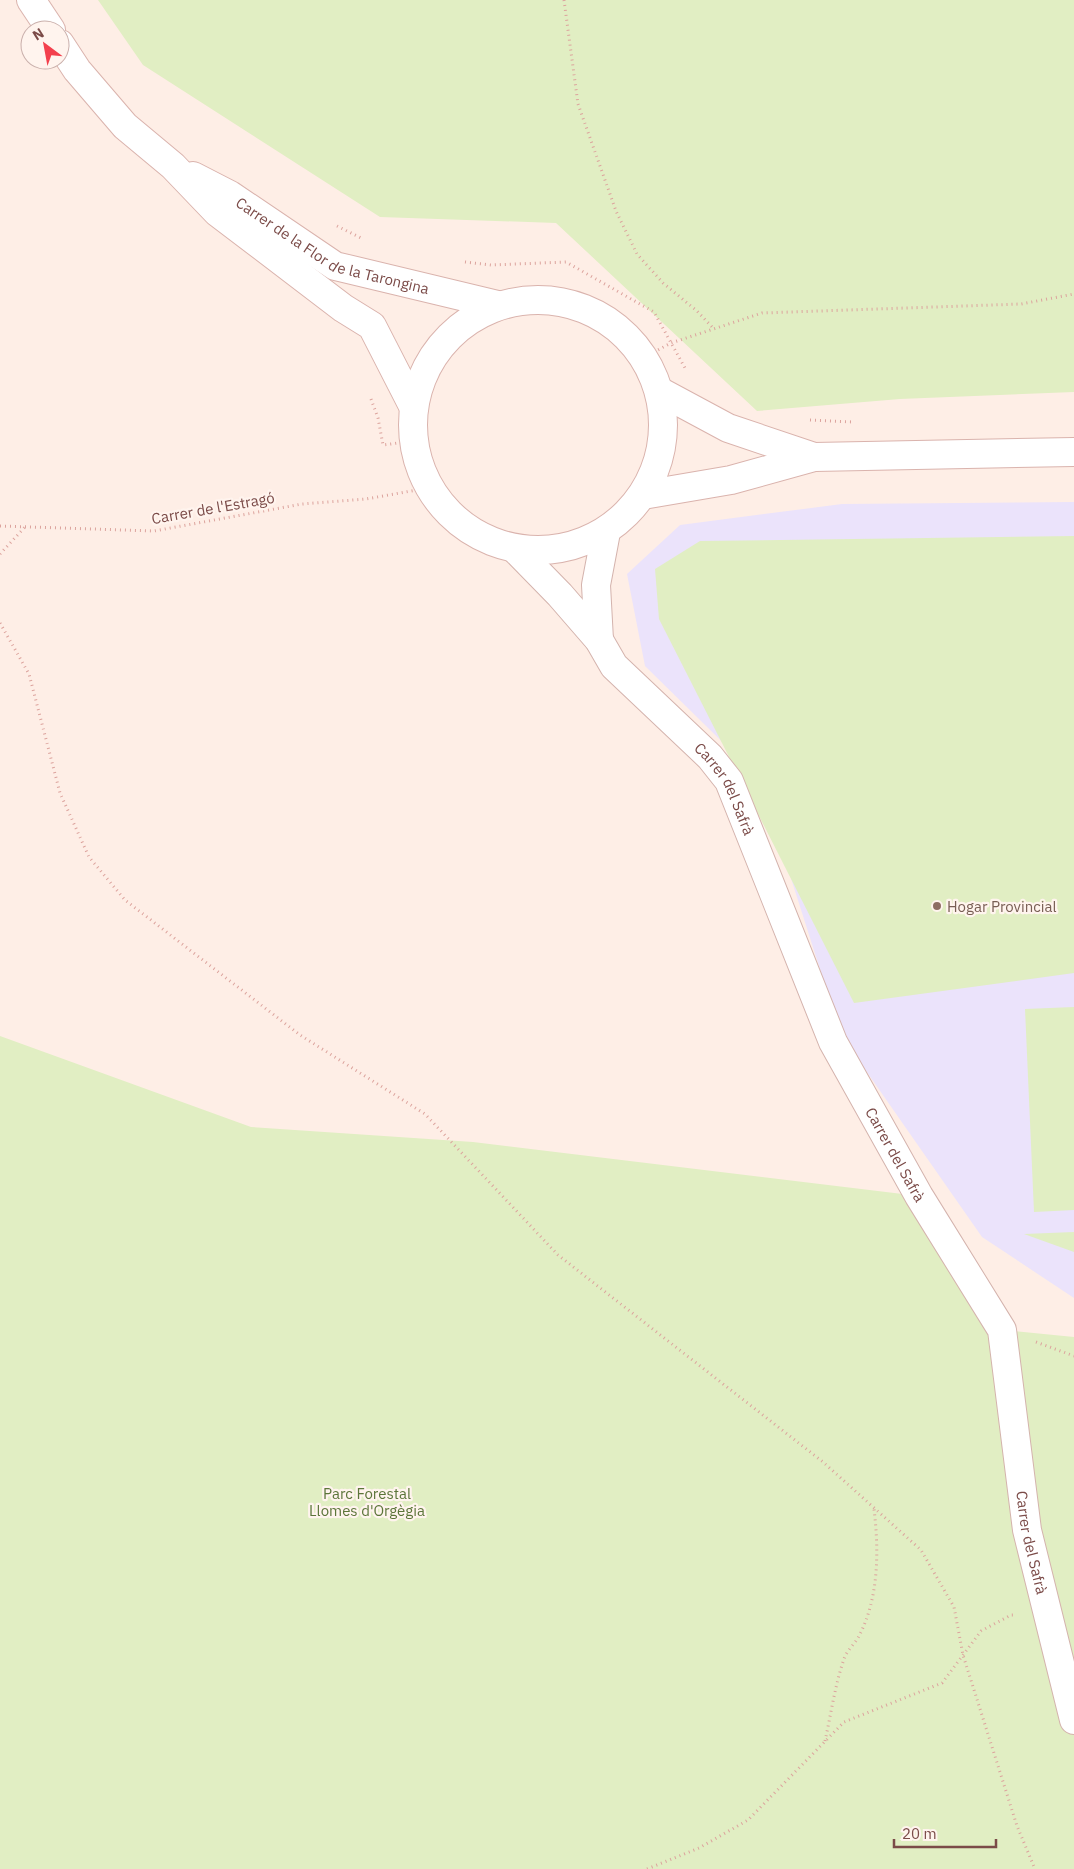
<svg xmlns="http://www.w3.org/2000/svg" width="1074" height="1869" viewBox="0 0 1074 1869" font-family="'IBM Plex Sans',sans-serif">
<rect width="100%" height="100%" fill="#feeee6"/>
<path fill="#ebe3fb" d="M1074,502V1298L982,1237L841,1035L759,778L645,666L627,574L680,525L842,504Z"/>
<g fill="#e1eec3">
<path d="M98,0H1074V392L900,399L757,411L556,223L380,217L143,65Z"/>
<path d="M1074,536V973L854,1003L659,619L655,569L700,541Z"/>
<path d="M1074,1007V1210L1034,1212L1025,1009Z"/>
<path d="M0,1036L251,1127L473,1142L919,1196L1002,1330L1074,1337V1869H0Z"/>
<path d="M1074,1232V1252L1024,1234Z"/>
</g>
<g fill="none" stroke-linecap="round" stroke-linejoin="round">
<g stroke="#d4b3ad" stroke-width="30">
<g id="minor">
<path id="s1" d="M516,550L560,595L599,640L614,666L710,757L729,781L833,1042L919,1196L1002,1330L1027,1530L1074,1720"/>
<path d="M599,640L596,585L606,532"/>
</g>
</g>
<g stroke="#dab3ad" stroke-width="30">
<g id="secondary">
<path d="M31,0L51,30"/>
<path d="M60,44L77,70L125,126L173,166L217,212L343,308L372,326L413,406"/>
<path id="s2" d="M193,176L230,195L335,266L498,305"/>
<circle cx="538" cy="425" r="125"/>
<path d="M661,392L728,428L814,457"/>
<path d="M643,495L731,480L814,457L1074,452"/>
</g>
</g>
<g stroke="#dca39d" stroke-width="3" stroke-dasharray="1 4" stroke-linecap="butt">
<path d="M564,0L578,104L616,211L637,254L663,283L697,311L714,329"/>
<path d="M337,226L361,238"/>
<path d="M465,262L491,265L566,262L654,312L685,368"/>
<path d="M645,357L671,343L762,313L1021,304L1074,294"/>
<path d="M371,399L378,418L383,445L413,441"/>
<path d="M810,420L853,422"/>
<path d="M0,526L154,531L302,504L366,499L428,488"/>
<path d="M0,554L25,527"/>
<path d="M0,623L29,674L60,793L89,857L125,900L300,1035L425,1114L558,1255L823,1462L921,1550L954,1607L963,1655L1017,1826L1035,1869"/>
<path d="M1036,1342L1074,1356"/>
<path d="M825,1741C831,1714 835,1685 844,1659C847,1650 855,1644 859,1636C879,1598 879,1550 874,1509"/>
<path d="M647,1869L699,1848L748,1820L844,1722L942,1683L981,1631L1011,1615H1016"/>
</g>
<use href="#minor" stroke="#fff" stroke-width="28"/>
<use href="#secondary" stroke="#fff" stroke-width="28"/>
</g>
<circle fill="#8d6e63" stroke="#fff4ee" stroke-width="2" cx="937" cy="906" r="5"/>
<g text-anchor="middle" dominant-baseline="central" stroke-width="4.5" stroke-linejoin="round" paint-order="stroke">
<g font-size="15" fill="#7b4b48" stroke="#fff4ee">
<text stroke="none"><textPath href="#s2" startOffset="158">Carrer de la Flor de la Tarongina</textPath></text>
<text transform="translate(213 508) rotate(-10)">Carrer de l'Estragó</text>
<text stroke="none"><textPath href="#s1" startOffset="320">Carrer del Safrà</textPath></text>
<text stroke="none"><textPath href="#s1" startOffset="725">Carrer del Safrà</textPath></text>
<text stroke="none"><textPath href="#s1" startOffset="1145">Carrer del Safrà</textPath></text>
</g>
<g font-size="15" fill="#785e54" stroke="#fff4ee" text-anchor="start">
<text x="947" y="906">Hogar Provincial</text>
</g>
<g font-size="15" fill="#5c7539" stroke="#fff4ee">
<text x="367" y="1493">Parc Forestal<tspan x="367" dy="17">Llomes d'Orgègia</tspan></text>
</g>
</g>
<g transform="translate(45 45) rotate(328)"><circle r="24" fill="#fff4ee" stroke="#cab0ac"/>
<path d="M0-4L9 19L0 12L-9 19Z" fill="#f3404d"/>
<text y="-8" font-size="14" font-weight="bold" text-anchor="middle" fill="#7b4b48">N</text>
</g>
<path d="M894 1839v8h102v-8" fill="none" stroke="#7b4b48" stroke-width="2.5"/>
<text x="902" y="1839" font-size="15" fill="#7b4b48" stroke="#fff4ee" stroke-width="4" paint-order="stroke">20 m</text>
</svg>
